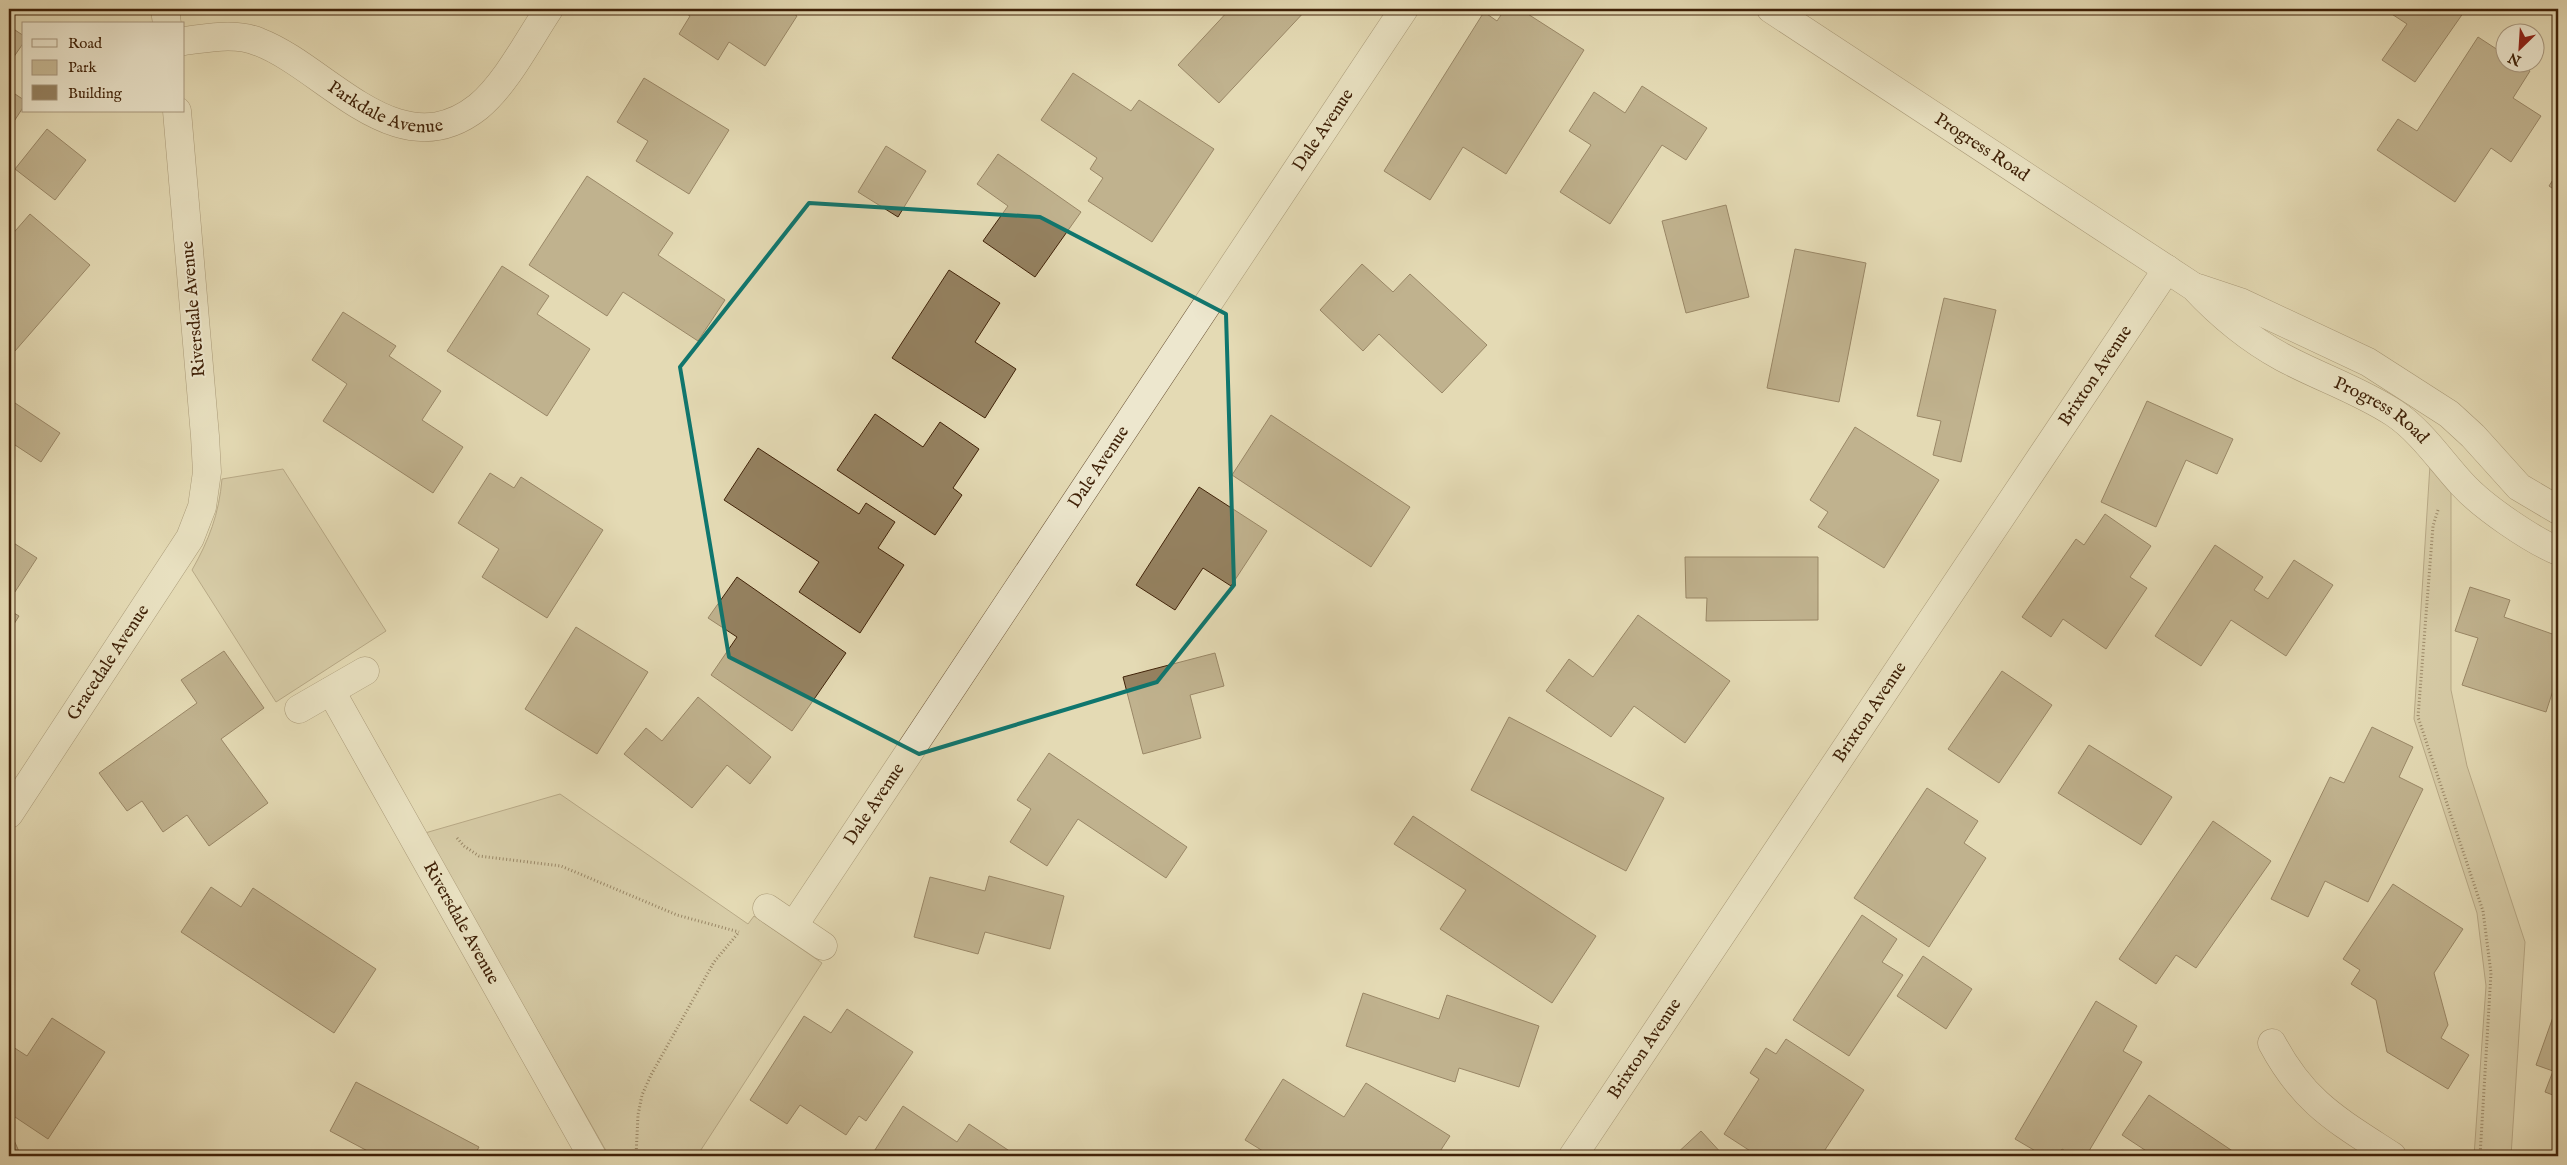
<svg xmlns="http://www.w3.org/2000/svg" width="2567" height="1165" viewBox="0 0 2567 1165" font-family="'IM FELL English',serif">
<rect width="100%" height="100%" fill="#e4dab4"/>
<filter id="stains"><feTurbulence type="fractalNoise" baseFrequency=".004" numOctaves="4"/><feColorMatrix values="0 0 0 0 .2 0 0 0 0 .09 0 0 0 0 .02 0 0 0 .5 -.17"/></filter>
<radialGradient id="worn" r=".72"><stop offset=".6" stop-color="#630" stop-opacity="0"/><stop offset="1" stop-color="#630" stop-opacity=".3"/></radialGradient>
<g fill="#c8bb97" stroke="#846e50">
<path d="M2430,465L2451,489V690L2467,766L2525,942L2511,1156H2474L2486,986L2477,913L2414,719Z"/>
<path d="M283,469L386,631L276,702L192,570C209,540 219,514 222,479Z"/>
<path d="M560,794L748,924L754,916L822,963L697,1156H609L425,833Z"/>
</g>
<g fill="#958261" stroke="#402208">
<path d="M452,9H474L473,13Z"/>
<path d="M679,9H786L797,16L765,66L729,42L718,60L679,34L690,16Z"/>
<path d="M1230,9H1307L1219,103L1178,65Z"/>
<path d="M1505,9H1520L1584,50L1506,174L1463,147L1430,200L1384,171L1484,12L1497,21Z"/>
<path d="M2384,9H2466L2415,82L2382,60L2407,24Z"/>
<path d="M9,26L24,36V42L9,64Z"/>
<path d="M2478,37L2504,54V62H2517L2530,71L2513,98L2541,116L2511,162L2491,148L2455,202L2377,150L2398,119L2417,131Z"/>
<path d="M1073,73L1131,111L1139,100L1214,149L1152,242L1088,201L1103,178L1090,169L1097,158L1041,120Z"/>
<path d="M644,78L729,130L689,194L636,161L648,141L617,122Z"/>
<path d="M1642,86L1707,128L1686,160L1662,145L1610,224L1560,192L1591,145L1569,131L1594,92L1625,113Z"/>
<path d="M9,90L24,100V106L9,129Z"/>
<path d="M47,129L86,160L55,200L15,169Z"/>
<path d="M886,146L926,171L898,217L858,192Z"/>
<path d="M998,154L1081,212L1035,277L983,241L1008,206L977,184Z"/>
<path d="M2558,172V192L2549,186Z"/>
<path d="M587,176L673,233L658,255L725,300L698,341L623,292L607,316L529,265Z"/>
<path d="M1726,205L1749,297L1686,313L1662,221Z"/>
<path d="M30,214L90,265L15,351L9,345V238Z"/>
<path d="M1795,249L1866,263L1839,402L1767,388Z"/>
<path d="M1362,264L1393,292L1410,274L1487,345L1442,393L1379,334L1363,351L1320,310Z"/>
<path d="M502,266L549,296L537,314L590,349L547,416L447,351Z"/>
<path d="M949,270L1000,303L975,342L1016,369L985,418L892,358Z"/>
<path d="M1944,298L1996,310L1961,462L1933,455L1941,421L1917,416Z"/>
<path d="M343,312L396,346L389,356L441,391L422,420L463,447L433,493L323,421L347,384L312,360Z"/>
<path d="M9,399L60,433L41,462L15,445L9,455Z"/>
<path d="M2147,401L2233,439L2217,474L2186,460L2156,527L2101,502Z"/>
<path d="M875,414L923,447L940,422L979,449L953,488L962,495L935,535L837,470Z"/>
<path d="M1271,415L1410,507L1371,567L1232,475Z"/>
<path d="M1855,427L1939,480L1884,568L1818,527L1828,512L1810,500Z"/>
<path d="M758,448L859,514L866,503L895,522L878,548L904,565L860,633L799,592L819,562L724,500Z"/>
<path d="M490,473L514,488L521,477L603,530L547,618L482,577L499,549L458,523Z"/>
<path d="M1199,487L1267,531L1231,586L1203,568L1175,610L1136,585Z"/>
<path d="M2105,514L2151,546L2130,577L2147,588L2106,649L2063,619L2051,637L2022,617L2076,539L2084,545Z"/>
<path d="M9,540L37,558L9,601Z"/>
<path d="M2215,545L2263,577L2254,590L2268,599L2294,560L2333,585L2286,656L2231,620L2201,666L2155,636Z"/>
<path d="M1685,557H1818V620L1706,621L1707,598H1686Z"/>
<path d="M737,577L846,653L792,731L711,675L737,637L708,618Z"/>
<path d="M2470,587L2510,600L2504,617L2558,636V675L2546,712L2462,685L2478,638L2455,631Z"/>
<path d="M9,610L19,616L9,632Z"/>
<path d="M1638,615L1730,681L1685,743L1634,706L1611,737L1546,691L1569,659L1593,677Z"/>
<path d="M576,627L648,672L597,754L525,709Z"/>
<path d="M224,651L264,708L221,739L268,803L209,846L187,815L163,832L142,801L127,811L99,773L197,703L181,680Z"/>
<path d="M1215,653L1224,686L1190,695L1201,738L1143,754L1123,677Z"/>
<path d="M2002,671L2052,705L1999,783L1948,749Z"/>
<path d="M698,697L771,757L750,784L727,765L692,808L624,754L646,728L662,741Z"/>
<path d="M1509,717L1664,798L1626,871L1471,790Z"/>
<path d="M2372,727L2413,747L2399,777L2423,789L2368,902L2325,881L2308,917L2271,899L2330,777L2344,783Z"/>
<path d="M2089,745L2172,797L2141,845L2058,793Z"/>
<path d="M1049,753L1187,847L1166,878L1078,819L1047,866L1010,842L1031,809L1017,800Z"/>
<path d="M1927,788L1978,821L1964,843L1986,858L1929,947L1854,898Z"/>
<path d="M1413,816L1596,936L1552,1003L1440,929L1466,890L1394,844Z"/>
<path d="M2213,821L2271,861L2196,968L2176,955L2156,984L2119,959Z"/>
<path d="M989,876L1064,896L1050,949L985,932L978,954L914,937L930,877L985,891Z"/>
<path d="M2393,884L2463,929L2434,973L2448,1025L2441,1038L2469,1055L2448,1089L2387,1052L2376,1000L2351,984L2360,970L2343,959Z"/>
<path d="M211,887L241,907L253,888L376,969L334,1033L181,932Z"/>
<path d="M1862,915L1897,939L1882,962L1903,975L1849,1056L1793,1020Z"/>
<path d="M1923,956L1972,989L1946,1029L1897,996Z"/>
<path d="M1363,993L1439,1019L1447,995L1539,1026L1519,1087L1459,1068L1455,1082L1346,1046Z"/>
<path d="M2096,1001L2137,1026L2123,1051L2142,1062L2086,1156H2074L2062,1149L2058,1156H2044L2015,1139Z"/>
<path d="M2558,1003V1097L2545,1092L2553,1071L2536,1065Z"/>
<path d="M847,1009L913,1052L866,1121L859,1116L846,1135L800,1105L787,1124L750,1100L804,1016L831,1033Z"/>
<path d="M52,1018L105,1052L48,1139L9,1113V1046L10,1045L27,1056Z"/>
<path d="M1786,1039L1864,1090L1821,1156H1758L1724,1134L1759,1079L1750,1073L1766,1048L1776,1054Z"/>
<path d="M1283,1079L1344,1117L1366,1083L1450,1136L1437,1156H1271L1245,1140Z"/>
<path d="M356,1082L479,1147L474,1156H377L330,1131Z"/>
<path d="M2149,1095L2240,1156H2154L2122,1135Z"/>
<path d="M903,1106L957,1142L969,1124L1014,1154L1012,1156H878L873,1153Z"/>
<path d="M9,1129L21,1156H9Z"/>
<path d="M1701,1131L1724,1156H1674Z"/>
</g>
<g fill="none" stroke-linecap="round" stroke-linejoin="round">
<g stroke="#695033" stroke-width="29">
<g id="street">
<path d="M165,9L167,24"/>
<path id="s1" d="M1771,9L2194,287C2220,315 2249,339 2282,357C2319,377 2359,390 2394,413C2421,431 2440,460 2462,484C2483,507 2530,539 2558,551"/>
<path id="s2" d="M184,41C209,38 235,32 259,42C327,68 398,170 478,107C506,84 529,39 549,9"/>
<path d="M2198,288L2240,302L2368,362L2449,414L2473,436L2519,487L2558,510"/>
<path id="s3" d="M331,691L592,1156"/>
<path d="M299,709L365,671"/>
<path id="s4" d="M9,814L190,538L202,507L207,472L205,436L177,111"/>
<path d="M767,908L823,946"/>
<path id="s5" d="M794,925L1404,9"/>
<path d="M2272,1043C2304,1103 2337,1120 2392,1156"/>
<path id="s6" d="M1573,1156L2167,269"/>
</g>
</g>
<g stroke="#402208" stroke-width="3" stroke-dasharray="1 2.5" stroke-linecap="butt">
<path d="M2438,510L2433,526L2418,717L2483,911L2491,973L2480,1156"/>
<path d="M457,838L464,846L479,856L561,866L677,915L739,932"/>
<path d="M636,1156L638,1115L642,1095L651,1075L714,962L739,932"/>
</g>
<use href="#street" stroke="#ede7ce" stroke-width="28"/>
</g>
<path d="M0 0H2567V1165H0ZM809,203L1040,217L1226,314L1234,585L1157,682L919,754L729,657L680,367Z" fill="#e4dab4" fill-opacity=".55" fill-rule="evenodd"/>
<path fill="none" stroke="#0f766e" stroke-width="4" stroke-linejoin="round" d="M809,203L1040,217L1226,314L1234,585L1157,682L919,754L729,657L680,367Z"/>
<g text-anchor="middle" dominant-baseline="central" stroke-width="4" stroke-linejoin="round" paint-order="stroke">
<g font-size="18" fill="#402208" stroke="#ede7ce">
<text stroke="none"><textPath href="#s2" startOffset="221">Parkdale Avenue</textPath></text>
<text stroke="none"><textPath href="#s5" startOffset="955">Dale Avenue</textPath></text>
<text stroke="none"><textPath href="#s1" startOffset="252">Progress Road</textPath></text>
<text transform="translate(194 309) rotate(-95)">Riversdale Avenue</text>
<text stroke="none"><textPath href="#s6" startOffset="939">Brixton Avenue</textPath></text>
<text stroke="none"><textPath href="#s1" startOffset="732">Progress Road</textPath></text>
<text stroke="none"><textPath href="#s5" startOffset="550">Dale Avenue</textPath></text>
<text stroke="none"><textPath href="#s4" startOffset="181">Gracedale Avenue</textPath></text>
<text stroke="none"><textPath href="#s6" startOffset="534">Brixton Avenue</textPath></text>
<text stroke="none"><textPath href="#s5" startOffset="145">Dale Avenue</textPath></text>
<text stroke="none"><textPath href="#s3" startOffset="266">Riversdale Avenue</textPath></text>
<text stroke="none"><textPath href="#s6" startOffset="129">Brixton Avenue</textPath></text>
</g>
</g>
<rect width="2567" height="1165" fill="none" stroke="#e4dab4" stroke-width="30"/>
<rect x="10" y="10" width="2547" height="1145" fill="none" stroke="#402208" stroke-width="2.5"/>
<rect x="15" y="15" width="2537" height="1135" fill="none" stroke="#402208"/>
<rect x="22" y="22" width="162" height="90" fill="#ede7ce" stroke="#a8987f"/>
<rect x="32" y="39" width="25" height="8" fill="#ede7ce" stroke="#a8987f"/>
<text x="68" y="48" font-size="15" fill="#402208">Road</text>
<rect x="32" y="60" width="25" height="15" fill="#c8bb97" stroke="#a8987f"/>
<text x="68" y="72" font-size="15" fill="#402208">Park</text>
<rect x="32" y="85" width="25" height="15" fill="#958261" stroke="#a8987f"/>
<text x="68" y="98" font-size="15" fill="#402208">Building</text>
<g transform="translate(2520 48) rotate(205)"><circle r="24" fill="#ede7ce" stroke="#a8987f"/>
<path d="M0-4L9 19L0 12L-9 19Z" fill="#8f2418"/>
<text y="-8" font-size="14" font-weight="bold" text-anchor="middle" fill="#402208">N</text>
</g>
<rect width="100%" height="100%" filter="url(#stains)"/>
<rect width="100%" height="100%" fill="url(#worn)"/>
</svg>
